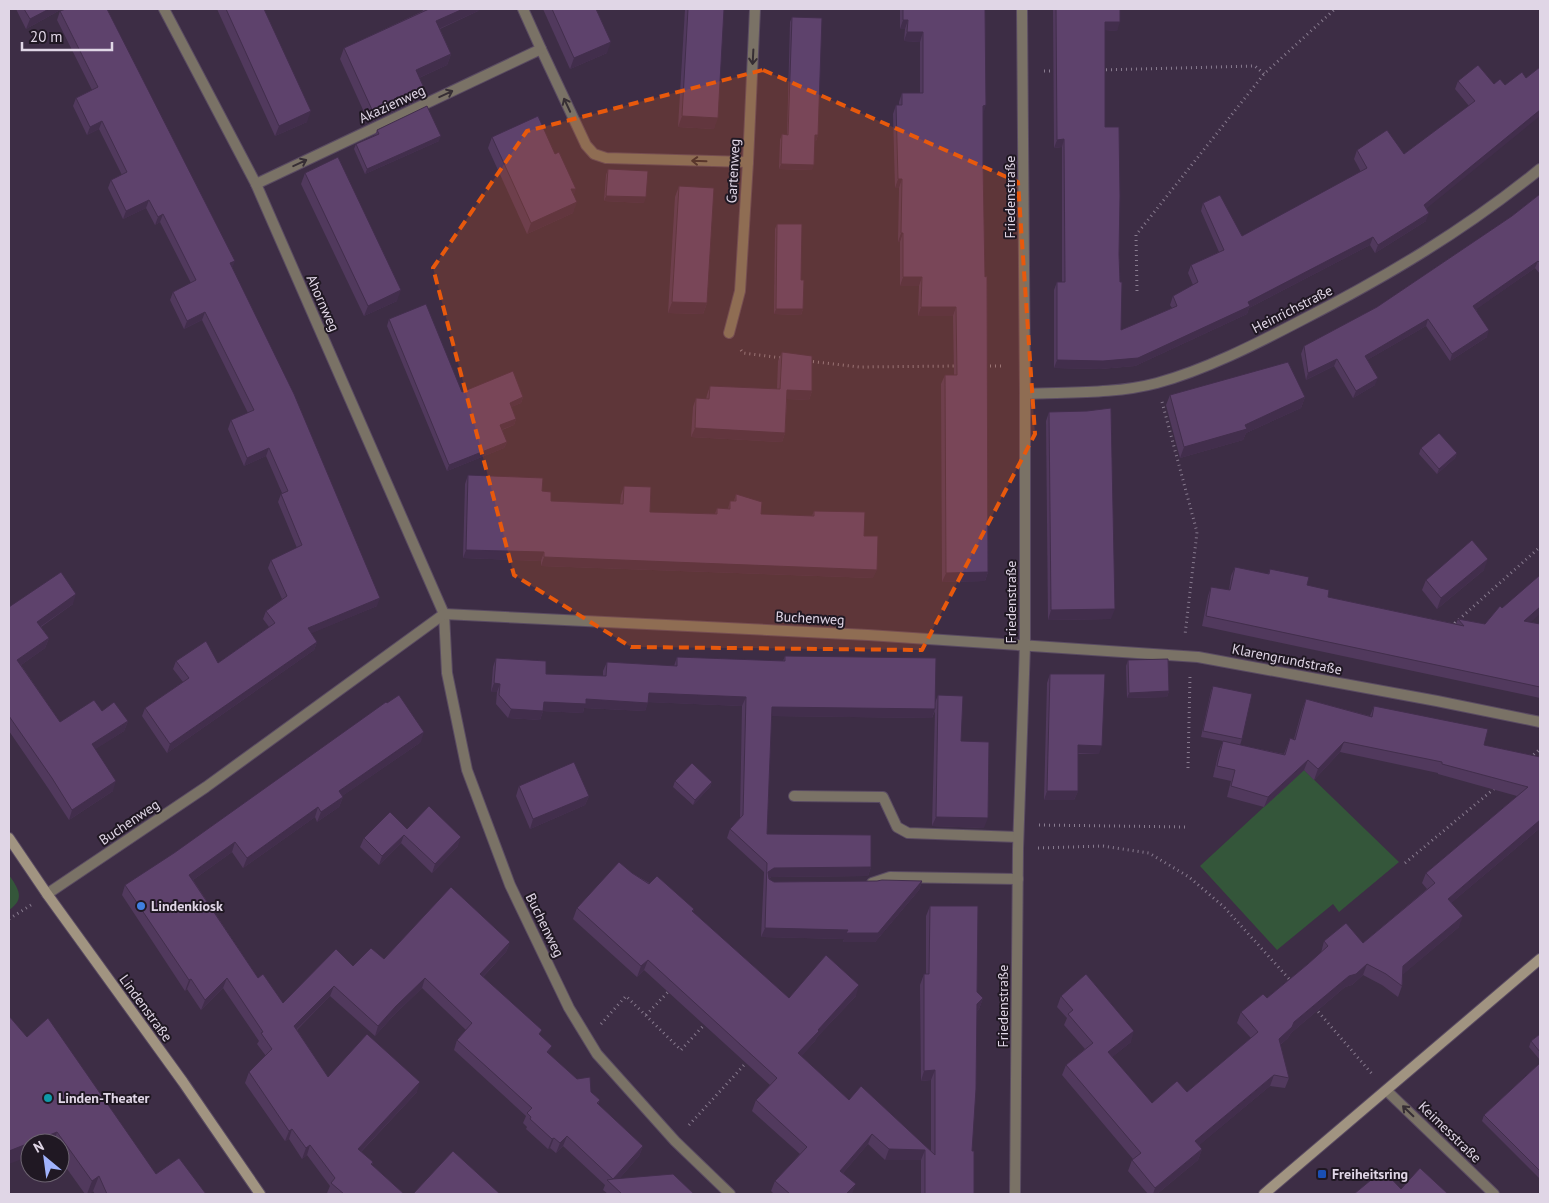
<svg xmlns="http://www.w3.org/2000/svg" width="1549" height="1203" viewBox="0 0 1549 1203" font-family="'PT Sans',sans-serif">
<rect width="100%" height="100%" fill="#3d2d45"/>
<g fill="#34563a">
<path d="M1304,770L1399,862L1339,912L1333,904L1277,950L1200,866Z"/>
<path d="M9,875C18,888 26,899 9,910Z"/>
</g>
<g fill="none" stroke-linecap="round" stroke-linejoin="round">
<g stroke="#5a4b62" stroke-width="12">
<g id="lane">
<path d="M794,796L883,797L897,827L908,833L1018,837"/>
<path d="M872,883L890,877L1018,879"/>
</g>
</g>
<g stroke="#5a4b62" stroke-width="12">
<g id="street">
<path d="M164,9L256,184L444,614L447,673L467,770L510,885L569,1008L597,1054L675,1141L730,1194"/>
<path d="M541,49L586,145L594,154L606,158L748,162"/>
<path d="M256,184L541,49L523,9"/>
<path d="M729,333L740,291L748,162L755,9"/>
<path d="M1025,394C1068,392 1116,394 1157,383C1205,370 1256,344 1300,321C1386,277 1465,230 1540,169"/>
<path d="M47,894L206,787L444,614L868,635L1198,657L1437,701L1540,722"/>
<path d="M1387,1091L1494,1194"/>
<path d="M1015,1194L1018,849L1025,645V394L1022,9"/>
</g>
</g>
<g stroke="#5a4b62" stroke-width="12">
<g id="secondary">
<path d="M9,838L47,894L183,1082L260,1194"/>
<path d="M1264,1194L1540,959"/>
</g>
</g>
<g stroke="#887b8f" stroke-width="3" stroke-dasharray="1 4" stroke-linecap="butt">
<path d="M1101,70L1255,66L1264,74"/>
<path d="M1044,71H1055"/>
<path d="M1137,291L1136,235L1264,74L1335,9"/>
<path d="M741,350L743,353L782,358"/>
<path d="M808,361L859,367L957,366"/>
<path d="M985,366H1004"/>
<path d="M1162,402L1197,532L1185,635"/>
<path d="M1454,628L1455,623L1540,547"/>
<path d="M1530,758L1540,749"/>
<path d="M1188,768L1190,676"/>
<path d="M1039,825L1187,827"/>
<path d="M1038,848L1103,846L1149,853L1189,877L1224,907L1291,981"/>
<path d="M1405,863L1495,788"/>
<path d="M9,919L31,905"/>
<path d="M1315,1008L1373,1075"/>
<path d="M646,1015L668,992"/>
<path d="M601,1024L626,996L681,1050L704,1025"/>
<path d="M689,1125L746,1063"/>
</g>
<use href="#lane" stroke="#7a7266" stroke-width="10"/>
<use href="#street" stroke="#7a7266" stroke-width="10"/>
<use href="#secondary" stroke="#a19481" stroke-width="10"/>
</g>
<g fill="#51395d">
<path d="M16,9H62L26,29Z"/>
<path d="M217,9H264L307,122L275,136Z"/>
<path d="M422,9H479L478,11L440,29L451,54L447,65L419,78L424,88L420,99L369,123L340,59L344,48L423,11Z"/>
<path d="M543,9H596L607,53L570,69Z"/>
<path d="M685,9H724L714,129L678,127Z"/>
<path d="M900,9H985L983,114V163L988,572L985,581L942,582L941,384L945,375H954L953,316H918L919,286H900V242H898L899,188H895L893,114L896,105H899V102L902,93H920V42L904,41L905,29H900Z"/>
<path d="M1053,9H1120L1117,31L1105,30V127L1119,254L1121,330L1172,308L1170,305L1173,296L1193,285L1188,273L1191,265L1219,252L1201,211L1203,203L1242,236L1361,172L1354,159L1357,150L1404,154L1469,106L1455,89L1458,81L1494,84L1426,208V221L1375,253L1370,245L1249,308L1247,314L1135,366L1100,369L1054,368V290L1057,282H1062V147L1054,148Z"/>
<path d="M60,11L232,268L377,606L311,633L317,642L314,650L167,753L142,716L145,708L183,682L173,669L176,661L218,663L269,627L263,619L266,611L282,599L268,568L271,560L297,548L278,502L281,494L282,493L266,456L244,466L228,429L231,420L248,413L202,320L184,329L170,300L173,292L191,283L160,222L155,225L146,208L123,219L108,188L111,180L122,175L99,129L87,135L73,106L76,98L92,90L57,20Z"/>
<path d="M792,17L818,135L816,141H815L812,170L779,169L780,140L782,134L787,135L790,22Z"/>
<path d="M377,130L439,141L365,174L354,149L356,144L375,135Z"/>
<path d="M492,137L555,154L574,194L573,213L527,234L488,148Z"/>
<path d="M608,169L644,203L604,201L606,175Z"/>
<path d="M305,173L397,301L364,316L301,184Z"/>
<path d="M679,186L707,303L703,314L668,313L675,197Z"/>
<path d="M1540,194V274L1535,268L1476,309L1487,337L1450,361L1426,326L1367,360L1375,385L1353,398L1334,366L1306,380L1301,354L1304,346L1377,307L1512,216Z"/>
<path d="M777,224L801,280L803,309L801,315L774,314L775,229Z"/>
<path d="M389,319L462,392L523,397L521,403L511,407L516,419L514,425L502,430L507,442L504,448L447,471L387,326Z"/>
<path d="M782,352L812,391L809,400L787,399L785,433L782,442L691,437L693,407L696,398L706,399L707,395L710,386L777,389L778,361Z"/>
<path d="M1170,395L1305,397L1301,408L1246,433L1243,440L1180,458L1166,405Z"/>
<path d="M1049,412L1111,619L1048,620L1046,421Z"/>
<path d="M1421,448L1457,453L1455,458L1437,474L1419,454Z"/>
<path d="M468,475L542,491L551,501L620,504L621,495L624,486L650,512L715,514L717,508L728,509L730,501H734L736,494L761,514L812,516L814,511L864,536L873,578L541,566V561L463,558L465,484Z"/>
<path d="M1235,567L1268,574L1270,569L1307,585L1328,597L1456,624L1458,619L1485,624L1502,608L1530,622L1540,624V698L1202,626L1208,596L1211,587L1229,590L1231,576Z"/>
<path d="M1484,570L1437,609L1422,590L1426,580Z"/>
<path d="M73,604L41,627L49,638L45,648L21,665L60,722L102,711L128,721L124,731L95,749L113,791L69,820L48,788L9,731V607Z"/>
<path d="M785,656L935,703L938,695L961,741L984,828L932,826L935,711L932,718L771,716L767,834L871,867L868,876L771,877L769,879L774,882L922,881L919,890L875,942H843L844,939L761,937L764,872L727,838L730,829L740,818L742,706L648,702L645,711L584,708L583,713L543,711L540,720L508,718L496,704L497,692H491L493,667L496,658L546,674L603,676V671L607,662L674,666L677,657L783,661Z"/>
<path d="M1128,660L1169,691L1167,697L1127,698L1126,666Z"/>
<path d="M1050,674L1099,754H1078V791L1074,800H1044L1047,683Z"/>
<path d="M1213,686L1242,739L1240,745L1284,754L1290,738L1294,739L1302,710L1306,699L1370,716L1374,706L1484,745L1540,757V828L1451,903L1459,927L1403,974L1402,986L1398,997L1382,985L1363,975L1352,985L1345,987L1291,1033L1288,1038L1280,1045L1289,1078L1285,1088L1270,1086L1199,1145L1202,1149L1198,1160L1157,1194H1148L1128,1171L1132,1160L1133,1159L1062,1075L1066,1065L1085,1049L1064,1025L1067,1018L1057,1007L1061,996L1131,1042L1112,1057L1152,1103L1187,1092L1251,1038L1237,1023L1241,1012L1267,998L1321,953L1324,941L1363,943L1427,889L1422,883L1426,873L1517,796L1438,774V773L1340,752L1314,780L1304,770L1264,807L1227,797L1231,781L1213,777L1219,751L1223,741L1201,737L1211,691Z"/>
<path d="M421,742L342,796L343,797L339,807L317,822L315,817L243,868L232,852L193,880L258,978L283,1003L353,966L384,959L510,942L506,952L483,977L540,1035L549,1054L600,1100L598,1104L643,1146L639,1156L619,1179L694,1194H608L603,1190L605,1185L563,1146L556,1153L550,1148L548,1149L526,1129L527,1127L523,1123L526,1116L454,1050L457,1040L466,1030L422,988L393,1016L375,1036L330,996L297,1030L328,1077L417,1092L361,1152L373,1162L372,1165L404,1194H329L327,1193L330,1186L307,1155L302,1159L289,1139L285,1141L245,1083L249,1072L266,1056L257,1044L259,1041L223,988L201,1010L187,989L185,991L122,895L125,885Z"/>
<path d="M675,781L712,782L710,787L693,805L673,787Z"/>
<path d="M519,786L589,796L585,805L530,829L516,796Z"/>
<path d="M407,829L458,846L432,873L401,843L379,865L360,847L364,838Z"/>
<path d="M632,873L694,909L693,912L789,998L856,996L817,1037L815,1041L801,1056L849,1100L931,1151V1080L921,1081L920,985L924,974H926V916L930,906L977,992L983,998L979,1009L977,1011L972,1151L974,1194H921V1160H885L868,1144L843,1173L852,1194H774L771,1191L775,1181L800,1154L752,1111L756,1100L770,1085L644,970L637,977L573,919L577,908Z"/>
<path d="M1540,1034V1060L1529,1047L1531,1041Z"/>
<path d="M27,1037L156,1174L206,1194H95L93,1191L89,1194H85L60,1159V1143H30Z"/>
<path d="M1540,1063V1179L1482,1121L1484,1115Z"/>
</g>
<g fill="#422e4c">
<path d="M49,9H62L26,29L30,19Z"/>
<path d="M463,9H479L478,11L432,32L436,21Z"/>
<path d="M903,20H908L905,29H900Z"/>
<path d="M1105,22H1120L1117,31L1102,30Z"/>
<path d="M907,32H923L920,42L904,41Z"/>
<path d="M611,42L607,53L570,69L574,58Z"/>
<path d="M451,54L447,65L412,81L416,70Z"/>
<path d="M424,88L420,99L369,123L373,112Z"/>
<path d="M986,105L983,115V106Z"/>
<path d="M1540,110V116L1421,213L1424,205Z"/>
<path d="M311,111L307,122L275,136L279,126Z"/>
<path d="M682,116L718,118L714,129L678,127Z"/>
<path d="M102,121L99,129L87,135L90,127Z"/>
<path d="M815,135H818L816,141H813Z"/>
<path d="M441,136L439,141L365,174L367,169Z"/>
<path d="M1064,139L1062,147L1054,148L1057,140Z"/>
<path d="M781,164L814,165L812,170L779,169Z"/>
<path d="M898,179H902L899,188H895Z"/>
<path d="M571,189H576L572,200Z"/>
<path d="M606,196L646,197L644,203L604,201Z"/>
<path d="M149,200L146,208L123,219L126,211Z"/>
<path d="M577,202L573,213L527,234L531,223Z"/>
<path d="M1429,213L1426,221L1375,253L1378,245Z"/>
<path d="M163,214L160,222L155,225L158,217Z"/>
<path d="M901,233H903L900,242H898Z"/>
<path d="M1373,237L1370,245L1249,308L1247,314L1135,366L1100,369L1054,368L1057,360L1248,302Z"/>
<path d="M235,261L232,269L230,263Z"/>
<path d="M1538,261L1535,268L1471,313L1473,306Z"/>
<path d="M903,277H922L919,286H900Z"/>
<path d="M401,290L397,301L364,316L368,306Z"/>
<path d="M672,302L707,303L703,314L668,313Z"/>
<path d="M921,307H956L953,316H918Z"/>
<path d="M776,309H803L801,315L774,314Z"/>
<path d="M205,312L202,320L184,329L187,321Z"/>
<path d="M1428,319L1426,326L1362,363L1365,356Z"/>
<path d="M1489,330L1487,337L1450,361L1452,354Z"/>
<path d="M1337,359L1334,366L1306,380L1308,373Z"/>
<path d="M1378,378L1375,385L1353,398L1356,391Z"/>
<path d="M787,390L812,391L809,400L784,399Z"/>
<path d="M523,397L521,403L507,409L510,403Z"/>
<path d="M1305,397L1301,408L1246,433L1243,440L1180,458L1184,447L1245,425Z"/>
<path d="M516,419L514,425L498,431L500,425Z"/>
<path d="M695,428L785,433L782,442L691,437Z"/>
<path d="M507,442L504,448L447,471L449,465Z"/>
<path d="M269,448L266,456L244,466L247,458Z"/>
<path d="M1457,453L1455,458L1437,474L1439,469Z"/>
<path d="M466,550L544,552L541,561L463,558Z"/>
<path d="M544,557L877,570L873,578L541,566Z"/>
<path d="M1488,559L1484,570L1437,609L1441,598Z"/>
<path d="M988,572L985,581L942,582L946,573Z"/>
<path d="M76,594L73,604L34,631L37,622Z"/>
<path d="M380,598L377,606L305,636L308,628Z"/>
<path d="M1540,607V614L1521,631L1524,621Z"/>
<path d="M1115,609L1111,619L1048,620L1051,610Z"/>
<path d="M49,638L45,648L14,670L17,660Z"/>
<path d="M317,642L314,650L167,753L170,744Z"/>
<path d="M494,683L500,684L497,692H491Z"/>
<path d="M1169,691L1167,697L1127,698L1129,693Z"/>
<path d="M649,693L746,697L742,706L645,702Z"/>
<path d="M586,699L648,703L645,711L584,708L583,713L540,711L544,702Z"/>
<path d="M772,707L935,709L932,718L768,716Z"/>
<path d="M511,709L543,711L540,720L508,718Z"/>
<path d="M128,721L124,731L88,754L92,744Z"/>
<path d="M424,732L421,742L335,801L339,791Z"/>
<path d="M1344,742L1340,752L1314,780L1318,769Z"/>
<path d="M1078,745L1102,746L1099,754L1075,753Z"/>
<path d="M1308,760L1304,770L1264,807L1268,797Z"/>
<path d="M116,781L113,791L69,820L72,810Z"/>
<path d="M712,782L710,787L693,805L695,800Z"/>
<path d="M1047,791H1078L1074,800H1044Z"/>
<path d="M589,796L585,805L530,829L533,819Z"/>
<path d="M343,797L339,807L317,822L321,812Z"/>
<path d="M318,807L315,817L243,868L247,858Z"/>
<path d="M936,817L988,818L984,828L932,826Z"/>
<path d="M1540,820V828L1444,909L1448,899Z"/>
<path d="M404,835L401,843L379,865L382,856Z"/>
<path d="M461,837L458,846L432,873L435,864Z"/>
<path d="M235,842L232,852L186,885L189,875Z"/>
<path d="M871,867L868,876L771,877L766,880L768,872L774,868Z"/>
<path d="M922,881L919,890L875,942H843L844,939L761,937L765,928Z"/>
<path d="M1463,916L1459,927L1400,977L1403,966Z"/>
<path d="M510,942L506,952L476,984L480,974Z"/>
<path d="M648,960L644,970L637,977L641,966Z"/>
<path d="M1367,964L1363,975L1352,985L1345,987L1291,1033L1288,1038L1275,1049L1279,1039L1294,1022L1349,976Z"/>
<path d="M227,978L223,988L201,1010L205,1000Z"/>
<path d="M425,978L422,988L393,1016L375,1036L378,1026L396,1006Z"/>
<path d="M191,979L187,989L185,991L189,980Z"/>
<path d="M859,985L856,996L817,1037L815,1041L795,1064L798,1053L818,1030Z"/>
<path d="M334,986L330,996L290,1036L294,1026Z"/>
<path d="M983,998L979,1009L973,1014L977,1004Z"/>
<path d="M1134,1031L1131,1042L1105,1063L1108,1052Z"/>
<path d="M552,1046L548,1056L547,1052Z"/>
<path d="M935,1070L931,1080L921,1081L924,1071Z"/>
<path d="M1274,1075L1270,1086L1191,1152L1195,1141Z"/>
<path d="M420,1082L417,1092L354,1159L358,1149Z"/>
<path d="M292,1129L289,1139L285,1141L289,1131Z"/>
<path d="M57,1132L54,1143H30Z"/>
<path d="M872,1134L868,1144L836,1181L840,1171Z"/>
<path d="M567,1136L563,1146L556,1153L560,1143Z"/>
<path d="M554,1138L550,1148L548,1149L552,1139Z"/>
<path d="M30,1143V1156L9,1164V1151Z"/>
<path d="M310,1145L307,1155L302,1159L306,1148Z"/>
<path d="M643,1146L639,1156L613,1186V1179Z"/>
<path d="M889,1149L925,1150L921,1160H885Z"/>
<path d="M1202,1149L1198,1160L1157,1194H1153L1155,1188Z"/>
<path d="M99,1176L93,1191L89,1194H87L92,1181Z"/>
<path d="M856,1184L852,1194H846Z"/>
</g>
<g fill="#5e426c" stroke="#422e4c">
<path d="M24,9H49L30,19Z"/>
<path d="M66,9H107L235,261L230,263L294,394L380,598L308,628L317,642L170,744L145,708L189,678L176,661L206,641L218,663L275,623L266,611L287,596L271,560L302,545L281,494L288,491L269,448L247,458L231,420L254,410L205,312L187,321L173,292L196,280L163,214L158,217L149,200L126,211L111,180L127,172L102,121L90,127L76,98L98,87L60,11Z"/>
<path d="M226,9H264L311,111L279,126Z"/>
<path d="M429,9H463L436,21L451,54L416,70L424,88L373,112L344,48Z"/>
<path d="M552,9H596L611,42L574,58Z"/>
<path d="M688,9H724L718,118L682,116Z"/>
<path d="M903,9H985L986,105L983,106V163L985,277L987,276L988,572L946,573L945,375H957L956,307H921L922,277H903V233H901L902,179H898L896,105H902V93H923V32H907L908,20H903Z"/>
<path d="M1056,9H1120V22H1105V127H1119L1120,196L1119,254L1120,282H1122L1121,330L1177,306L1173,296L1198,282L1191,265L1224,250L1203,203L1220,195L1242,236L1367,168L1357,150L1387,130L1404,154L1475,101L1458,81L1478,65L1494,84L1500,79L1505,85L1522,72L1526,78L1540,67V110L1424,205L1429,213L1378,245L1373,237L1248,302L1250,306L1138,358L1103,361L1057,360V282H1065L1064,139L1057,140Z"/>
<path d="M792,17L822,18L818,135H815L814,165L781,164L782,134L788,135Z"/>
<path d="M427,106L441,136L367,169L356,144L379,134L377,130Z"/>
<path d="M538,116L555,154L559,152L576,189H571L577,202L531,223L492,137Z"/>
<path d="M338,157L401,290L368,306L305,173Z"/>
<path d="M608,169L648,171L646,197L606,196Z"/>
<path d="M679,186L714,188L707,303L672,302Z"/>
<path d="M1540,194V263L1538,261L1473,306L1489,330L1452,354L1428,319L1365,356L1378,378L1356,391L1337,359L1308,373L1304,346L1377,307L1512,216Z"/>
<path d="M777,224H802L801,280H804L803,309H776Z"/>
<path d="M426,304L462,392L513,371L523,397L510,403L516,419L500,425L507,442L449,465L389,319Z"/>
<path d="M782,352L812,356V391L787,390L785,433L695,428L696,398L709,399L710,386L780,389Z"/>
<path d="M1288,362L1305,397L1245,425L1247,429L1184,447L1170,395Z"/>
<path d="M1111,408L1115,609L1051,610L1049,412L1087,411Z"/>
<path d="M1439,433L1457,453L1439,469L1421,448Z"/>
<path d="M468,475L543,478L542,491L551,492V501L623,504L624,486L651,487L650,512L717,514V508L730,509V501H736V494L762,502L761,514L814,516V511L865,512L864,536H878L877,570L544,557V552L466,550Z"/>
<path d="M1472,540L1488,559L1441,598L1426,580Z"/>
<path d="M1235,567L1269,574L1270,569L1309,577L1307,585L1329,590L1328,597L1464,626L1458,619L1485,624L1500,606L1502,608L1540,575V607L1524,621L1540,624V687L1206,616L1211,587L1230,590Z"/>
<path d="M61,572L76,594L37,622L49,638L17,660L60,722L94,700L102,711L114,702L128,721L92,744L116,781L72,810L52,778L9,716V607Z"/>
<path d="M785,656L936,658L935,709L772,707L767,834L871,835V867L774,868L768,872L769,879L774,882L877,881L882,880L922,881L878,933H846L848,930L765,928L767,863L730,829L743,815L746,697L649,693L648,703L586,699V704L544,702L543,711L511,709L499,695L500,684L494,683L496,658L546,661V674L606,676L607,662L677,666V657L785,661Z"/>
<path d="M1168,659L1169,691L1129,693L1128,660Z"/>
<path d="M1050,674H1105L1102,746L1078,745V791H1047Z"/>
<path d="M1213,686L1252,694L1242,739L1203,731Z"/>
<path d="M399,695L424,732L339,791L343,797L321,812L318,807L247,858L235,842L189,875L258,978L263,974L283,1003L336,949L353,966L371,948L384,959L451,887L510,942L480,974L542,1030L539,1034L552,1046L547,1052L577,1079L590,1077L591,1092L600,1100L597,1103L643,1146L613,1179L673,1174L694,1194H622L607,1180L613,1179L567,1136L560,1143L554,1138L552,1139L530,1119L531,1117L527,1113L532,1108L457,1040L472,1023L425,978L396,1006L378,1026L334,986L294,1026L328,1077L367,1034L420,1082L358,1149L373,1162L371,1164L404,1194H344L331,1183L335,1178L310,1145L306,1148L292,1129L289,1131L249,1072L272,1049L261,1033L263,1032L227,978L205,1000L191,979L189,980L125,885L174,853L386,702L387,703Z"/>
<path d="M938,695L963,696L961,741L989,742L988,818L936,817Z"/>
<path d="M1306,699L1372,717L1374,706L1488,729L1484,745L1540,757V820L1448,899L1463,916L1403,966L1402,986L1386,974L1367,964L1356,974L1349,976L1294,1022L1292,1027L1279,1039L1289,1078L1274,1075L1195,1141L1202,1149L1155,1188L1132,1160L1141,1153L1066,1065L1093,1043L1068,1014L1073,1010L1061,996L1086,974L1134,1031L1108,1052L1152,1103L1177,1081L1187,1092L1258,1032L1241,1012L1263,994L1267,998L1308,964L1328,946L1324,941L1346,923L1363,943L1435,883L1426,873L1528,787L1442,764V762L1344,742L1318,769L1308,760L1268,797L1231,786L1235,770L1217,766L1223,741L1285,755L1290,738L1295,740Z"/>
<path d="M574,762L589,796L533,819L519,786Z"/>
<path d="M692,763L712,782L695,800L675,781Z"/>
<path d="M429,806L461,837L435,864L404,835L382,856L364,838L390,812L407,829Z"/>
<path d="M619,862L632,873L649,884L657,876L694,909L692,911L789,998L826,955L859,985L818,1030L819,1031L798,1053L849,1100L861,1086L935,1155V1070L924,1071V974H929L930,906H978L977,992L983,998L977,1004L976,1089L972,1151H974V1194H925V1150L889,1149L872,1134L840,1171L856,1184L846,1194H790L775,1181L807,1147L756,1100L777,1078L648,960L641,966L577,908Z"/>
<path d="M9,1016L27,1037L48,1018L156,1174L179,1158L206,1194H107L99,1176L92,1181L57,1132L9,1151Z"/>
<path d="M1540,1034V1052L1531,1041Z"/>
<path d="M1540,1063V1171L1484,1115Z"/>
<path d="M453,1151L500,1194H413Z"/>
<path d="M1420,1168L1448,1194H1354L1383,1170L1401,1189Z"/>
</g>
<defs><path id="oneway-shaft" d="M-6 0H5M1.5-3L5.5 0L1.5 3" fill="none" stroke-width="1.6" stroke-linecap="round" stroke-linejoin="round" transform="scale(1.25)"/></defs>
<g stroke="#362e34">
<use href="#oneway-shaft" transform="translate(753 57) rotate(93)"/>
<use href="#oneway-shaft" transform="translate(446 94) rotate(-25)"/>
<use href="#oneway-shaft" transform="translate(567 105) rotate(-115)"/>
<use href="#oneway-shaft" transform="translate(699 161) rotate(-178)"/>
<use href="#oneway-shaft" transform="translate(300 163) rotate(-25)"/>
<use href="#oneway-shaft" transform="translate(1408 1111) rotate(-136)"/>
</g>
<path fill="#e8590c" fill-opacity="0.2" stroke="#e8590c" stroke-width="4" stroke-dasharray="10 6" stroke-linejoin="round" d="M763,70L1018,182L1035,434L922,650L631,647L514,575L433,268L527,131Z"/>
<circle fill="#3f7fe0" stroke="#201823" stroke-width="2" cx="141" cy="906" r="5"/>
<circle fill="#0f9aa8" stroke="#201823" stroke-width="2" cx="48" cy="1098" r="5"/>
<rect fill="#1a4fb4" stroke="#201823" stroke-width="2" x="1317" y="1169" width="10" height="10" rx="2.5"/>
<g text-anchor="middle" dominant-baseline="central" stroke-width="4" stroke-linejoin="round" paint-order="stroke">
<g font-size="14" fill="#e0d6e6" stroke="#201823">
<text transform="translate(392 104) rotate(-25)">Akazienweg</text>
<text transform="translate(733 171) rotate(-87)">Gartenweg</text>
<text transform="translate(1010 197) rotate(-90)">Friedenstraße</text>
<text transform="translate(323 303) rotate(66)">Ahornweg</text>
<text transform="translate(1292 309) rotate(-27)">Heinrichstraße</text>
<text transform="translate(1011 602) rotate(-90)">Friedenstraße</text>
<text transform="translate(810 618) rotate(3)">Buchenweg</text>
<text transform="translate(1287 659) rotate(11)">Klarengrundstraße</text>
<text transform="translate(129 822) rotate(-34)">Buchenweg</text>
<text transform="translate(545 925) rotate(64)">Buchenweg</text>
<text transform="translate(1003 1006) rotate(-90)">Friedenstraße</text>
<text transform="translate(146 1008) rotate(54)">Lindenstraße</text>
<text transform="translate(1450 1132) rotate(44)">Keimesstraße</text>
</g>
<g font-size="14" font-weight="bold" fill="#e0d6e6" stroke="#201823" text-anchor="start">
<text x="151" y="906">Lindenkiosk</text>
<text x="58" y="1098">Linden-Theater</text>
<text x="1332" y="1174">Freiheitsring</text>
</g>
</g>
<rect width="1549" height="1203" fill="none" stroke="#e0d6e6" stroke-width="20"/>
<g transform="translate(45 1158) rotate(331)"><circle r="24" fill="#201823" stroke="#6d6471"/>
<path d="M0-4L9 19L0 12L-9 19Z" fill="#a1b3fd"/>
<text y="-8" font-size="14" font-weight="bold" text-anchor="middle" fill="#e0d6e6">N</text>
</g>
<path d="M22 42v8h90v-8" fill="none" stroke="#e0d6e6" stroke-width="2.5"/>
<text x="30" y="42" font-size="15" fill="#e0d6e6" stroke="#201823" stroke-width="4" paint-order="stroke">20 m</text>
</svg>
